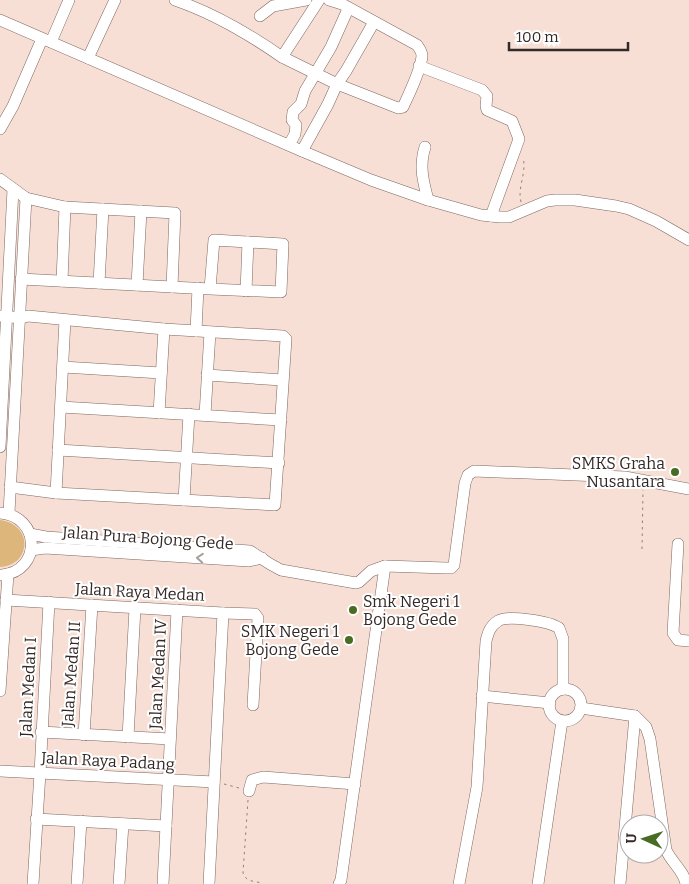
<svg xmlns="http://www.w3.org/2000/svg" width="689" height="884" viewBox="0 0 689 884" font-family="Bitter,serif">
<rect width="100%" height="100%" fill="#f8dfd5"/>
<path fill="#ddb67b" d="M0,520C33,524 32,565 0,567Z"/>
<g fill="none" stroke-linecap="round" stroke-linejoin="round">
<g stroke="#7d675f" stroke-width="12">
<g id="minor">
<path d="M175,0C213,13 249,34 282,57L319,0"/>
<path d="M260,16L273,6L306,0"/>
<path d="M0,20L302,151L371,180L428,200L481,215L500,217H509L547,201L555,200H575L616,206L629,209L656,221L689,240"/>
<path d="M51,42L69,0"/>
<path d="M282,57L337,84L398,108L403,107C409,94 421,70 422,56C422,52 420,49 417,45L342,4L329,0"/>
<path d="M88,58L115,0"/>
<path d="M419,66L482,90L487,96L486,106L487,110L512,121L519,139L491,216"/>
<path d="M0,129L13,106L42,39"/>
<path d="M289,145L295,134L296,125L292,120L293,112L301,104L305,91L331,47L348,9"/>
<path d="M425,147C419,166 423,181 428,200"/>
<path d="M302,151L328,104L337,84L346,71L374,22"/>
<path d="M0,179L26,198L65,207L175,213L172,287"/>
<path d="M21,279L210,289L214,240L283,244L281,292L210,289"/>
<path d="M62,281L65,207"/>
<path d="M99,283L103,209"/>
<path d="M137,285L141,211"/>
<path d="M246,291L248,242"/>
<path d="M0,316L21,318L28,316L164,329L283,336L286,339L275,505L56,493L10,487"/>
<path d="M196,331L198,288"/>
<path d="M63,367L161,373"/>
<path d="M207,375L282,380"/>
<path d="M61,407L281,420"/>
<path d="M159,413L164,329"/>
<path d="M205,415L210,332"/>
<path d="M0,447L13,189"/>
<path d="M58,450L279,463"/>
<path d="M56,493L65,320"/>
<path d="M184,500L189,414"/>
<path d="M0,513C41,516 42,571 2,575"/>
<path d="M9,513L26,198"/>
<path d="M30,534L46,537L250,551L270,564L281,570L356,583L359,582L371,571L385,566L446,568H451L454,565L465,483L468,475L474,471L625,477L689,489"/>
<path d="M678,544L673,633L678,640L689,641"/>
<path d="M31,550L45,548L249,561L262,558"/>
<path d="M6,600L223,613L209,884"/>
<path d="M223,613L255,614L258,618L253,705"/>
<circle cx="565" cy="705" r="16"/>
<path d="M0,691L8,574"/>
<path d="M482,696L550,703"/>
<path d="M581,708L635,716L646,727L650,739L666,850C672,863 684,871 686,884"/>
<path d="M41,732L170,739"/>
<path d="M84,735L92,605"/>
<path d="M128,737L135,608"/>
<path d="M0,771L214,782"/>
<path d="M249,791L252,780L263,777L355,784"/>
<path d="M36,819L166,826"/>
<path d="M33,884L40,773L49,602"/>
<path d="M77,884L81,821"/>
<path d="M119,884L123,824"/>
<path d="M163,884L177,610"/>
<path d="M339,884L341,880L385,566"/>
<path d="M459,884L477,787L486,641C488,633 490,626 498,621C508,615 549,621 559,628L563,639V689"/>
<path d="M538,884L562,721"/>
<path d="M620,884L635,716"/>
</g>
</g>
<g stroke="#92807a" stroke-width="1" stroke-dasharray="2.5 4" stroke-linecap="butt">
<path d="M521,202C517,187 527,174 523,157"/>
<path d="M642,549L643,490"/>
<path d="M224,784L239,788"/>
<path d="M248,800L243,873C246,882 254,881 262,883"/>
</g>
<use href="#minor" stroke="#fff" stroke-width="11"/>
</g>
<defs><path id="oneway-chevron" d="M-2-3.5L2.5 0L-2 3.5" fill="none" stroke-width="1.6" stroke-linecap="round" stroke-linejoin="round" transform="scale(1.25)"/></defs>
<use stroke="#a39f9d" href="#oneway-chevron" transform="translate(200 558) rotate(-176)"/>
<g fill="#486c24" stroke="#fff" stroke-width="2">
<circle cx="675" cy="472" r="5"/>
<circle cx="353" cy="610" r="5"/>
<circle cx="349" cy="640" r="5"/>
</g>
<g text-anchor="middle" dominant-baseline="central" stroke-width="4" stroke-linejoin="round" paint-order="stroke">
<g font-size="16" fill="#332926" stroke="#fff" text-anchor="end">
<text x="665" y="463">SMKS Graha<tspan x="665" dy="18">Nusantara</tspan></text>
<text x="363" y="601" text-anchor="start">Smk Negeri 1<tspan x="363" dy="18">Bojong Gede</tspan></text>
<text x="339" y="631">SMK Negeri 1<tspan x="339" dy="18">Bojong Gede</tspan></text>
</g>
<g font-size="16" fill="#332926" stroke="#fff">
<text transform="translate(148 538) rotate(4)">Jalan Pura Bojong Gede</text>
<text transform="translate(140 592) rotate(3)">Jalan Raya Medan</text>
<text transform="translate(71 674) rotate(-86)">Jalan Medan II</text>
<text transform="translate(158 674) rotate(-87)">Jalan Medan IV</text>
<text transform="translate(28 687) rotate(-87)">Jalan Medan I</text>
<text transform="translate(108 761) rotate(3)">Jalan Raya Padang</text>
</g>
</g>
<g transform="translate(644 839) rotate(273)"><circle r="24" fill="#ffffff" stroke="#ada9a8"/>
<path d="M0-4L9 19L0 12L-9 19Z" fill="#486c24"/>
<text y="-8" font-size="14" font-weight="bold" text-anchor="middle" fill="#332926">U</text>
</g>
<path d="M509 42v8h119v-8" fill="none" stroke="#332926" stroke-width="2.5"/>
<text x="516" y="42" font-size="15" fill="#332926" stroke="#ffffff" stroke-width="4" paint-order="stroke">100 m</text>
</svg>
